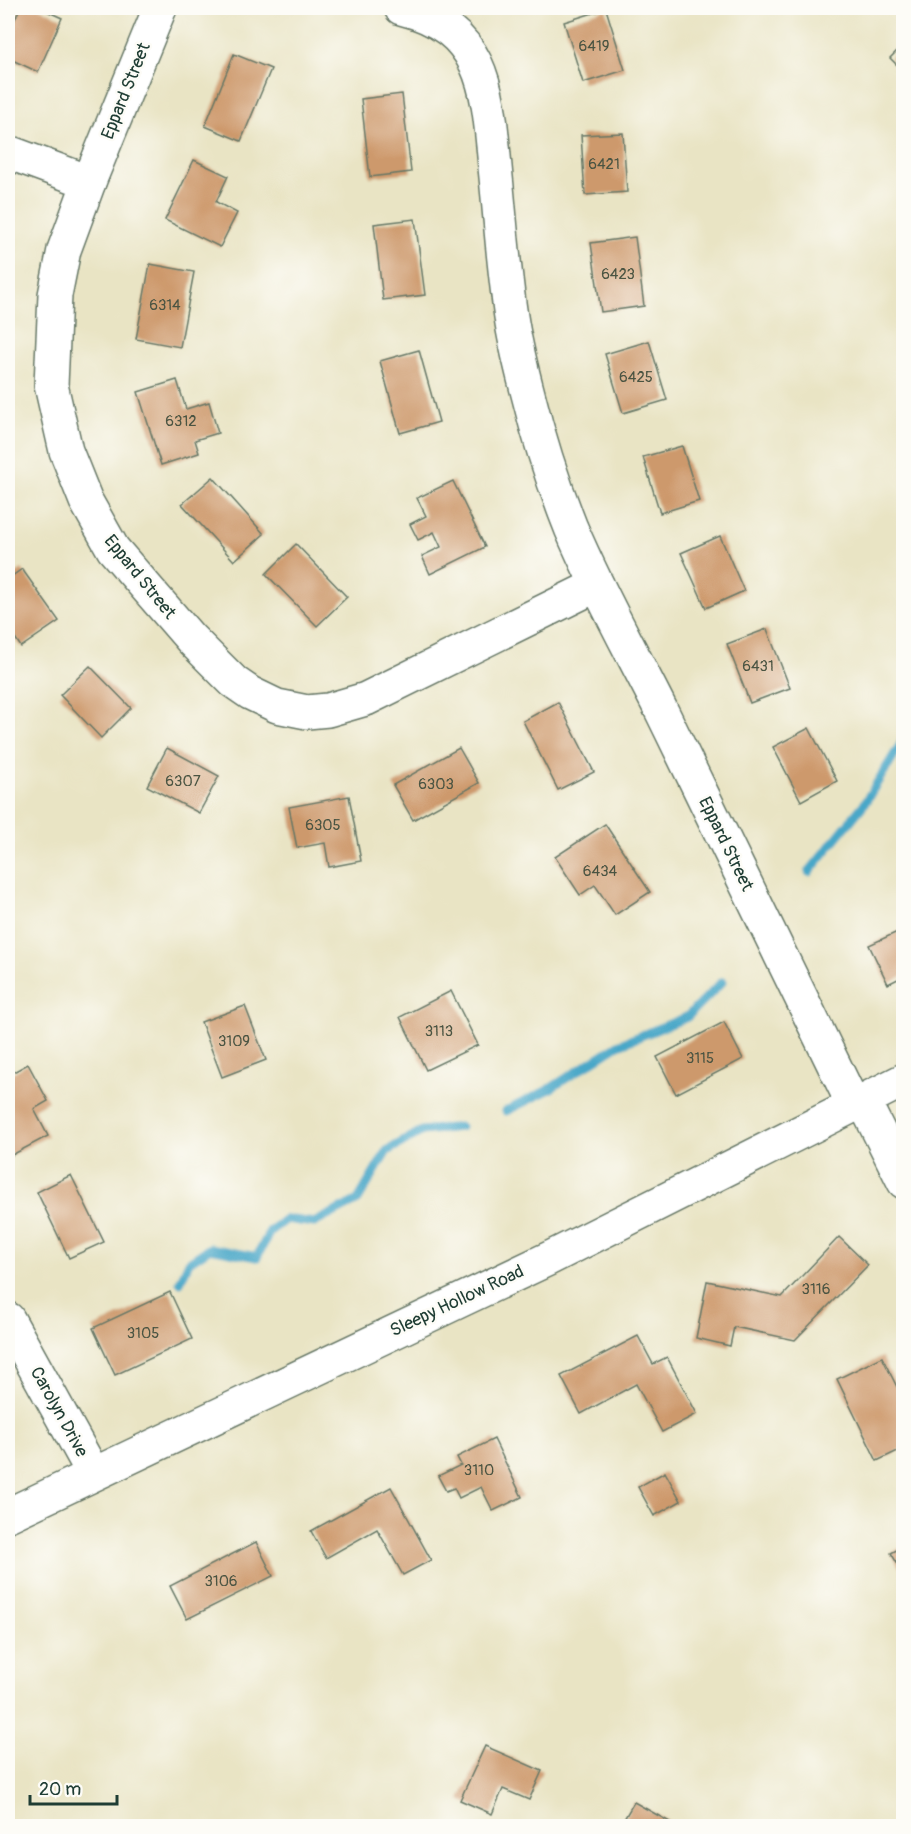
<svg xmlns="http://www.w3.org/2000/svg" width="911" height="1834" viewBox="0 0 911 1834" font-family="Pangolin,sans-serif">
<rect width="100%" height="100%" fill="#fdfcf7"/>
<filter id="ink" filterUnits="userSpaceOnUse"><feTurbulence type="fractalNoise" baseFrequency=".0167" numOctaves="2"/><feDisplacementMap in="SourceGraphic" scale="12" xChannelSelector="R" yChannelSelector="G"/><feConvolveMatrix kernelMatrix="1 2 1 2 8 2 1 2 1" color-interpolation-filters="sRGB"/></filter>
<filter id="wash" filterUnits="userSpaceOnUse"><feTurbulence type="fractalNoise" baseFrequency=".008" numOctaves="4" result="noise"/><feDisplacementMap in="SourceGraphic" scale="24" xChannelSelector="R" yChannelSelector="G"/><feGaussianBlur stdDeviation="1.35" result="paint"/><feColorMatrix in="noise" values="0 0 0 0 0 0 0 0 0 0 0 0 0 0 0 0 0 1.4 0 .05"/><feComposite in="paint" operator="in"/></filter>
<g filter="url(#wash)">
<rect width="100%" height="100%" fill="#e9e4c4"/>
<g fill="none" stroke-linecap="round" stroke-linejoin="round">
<g stroke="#49a7c8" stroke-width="9">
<path d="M809,872L864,804L904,739"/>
<path d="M506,1111L548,1090L618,1045L687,1017L722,982"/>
<path d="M180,1282L189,1262L210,1248L257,1257L270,1231L286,1219L314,1223L358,1200L387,1151L422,1131L460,1127"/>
</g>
</g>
<g id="blocks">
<g fill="#cd996c">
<path d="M20,8H40L62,18L38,72L8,58V35Z"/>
<path d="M606,9L625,70L583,83L564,22Z"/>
<path d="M904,44V72L890,58Z"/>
<path d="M234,54L271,69L241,141L205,126Z"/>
<path d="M402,94L411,172L370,177L361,99Z"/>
<path d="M623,133L627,192L585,195L581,135Z"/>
<path d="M194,160L228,176L216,202L237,213L220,247L165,220Z"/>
<path d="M415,219L425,295L383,300L374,224Z"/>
<path d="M635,237L644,306L601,312L591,243Z"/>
<path d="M150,264L194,272L180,347L136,339Z"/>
<path d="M649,341L667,400L623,413L605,354Z"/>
<path d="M419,350L439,422L400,433L380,361Z"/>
<path d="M177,380L186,409L209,402L218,433L195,440L199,453L161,465L138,392Z"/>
<path d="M682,446L699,501L660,513L643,457Z"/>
<path d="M213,477L264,534L234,561L182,504Z"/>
<path d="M453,481L485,547L430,574L422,556L441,547L434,532L418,540L410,524L426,516L417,498Z"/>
<path d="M720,536L744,591L706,608L681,553Z"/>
<path d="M296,544L347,597L317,626L266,574Z"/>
<path d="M22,569L59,621L21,647L8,627V579Z"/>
<path d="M767,629L790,688L750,703L727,644Z"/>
<path d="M90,666L131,708L101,738L60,695Z"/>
<path d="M558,702L594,772L558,790L523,721Z"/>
<path d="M809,728L837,781L801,801L773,747Z"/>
<path d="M167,748L219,776L199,813L147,786Z"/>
<path d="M459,748L479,783L413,820L393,785Z"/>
<path d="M349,796L361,861L329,867L325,843L297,848L289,807Z"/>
<path d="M605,824L650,892L615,915L595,885L580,895L555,857Z"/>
<path d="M904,929V976L888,984L869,945Z"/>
<path d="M451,991L478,1045L426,1070L400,1017Z"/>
<path d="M245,1006L266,1060L222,1077L201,1022Z"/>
<path d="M724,1022L743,1059L676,1094L657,1057Z"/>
<path d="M28,1064L48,1101L34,1109L48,1136L12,1155L8,1148V1075Z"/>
<path d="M71,1175L104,1242L69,1258L37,1192Z"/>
<path d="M839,1237L868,1265L795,1340L734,1327L730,1346L696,1338L707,1281L782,1297Z"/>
<path d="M170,1292L192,1339L115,1375L93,1328Z"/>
<path d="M638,1336L653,1364L667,1357L697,1414L662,1432L636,1384L581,1414L561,1376Z"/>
<path d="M882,1357L904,1401V1448L877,1461L837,1379Z"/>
<path d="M494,1439L522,1497L493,1511L481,1487L459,1498L454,1488L446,1491L438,1476L461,1465L457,1457Z"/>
<path d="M665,1472L681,1501L654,1516L638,1487Z"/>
<path d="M391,1487L431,1560L403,1575L377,1529L326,1558L311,1531Z"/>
<path d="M256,1542L273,1576L187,1619L170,1586Z"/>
<path d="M904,1546V1575L891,1553Z"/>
<path d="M485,1746L542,1771L529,1800L503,1789L492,1814L460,1800Z"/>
<path d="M634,1802L677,1826H620Z"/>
</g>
</g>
</g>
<g filter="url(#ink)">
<use href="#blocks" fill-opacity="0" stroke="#676" stroke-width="1.5"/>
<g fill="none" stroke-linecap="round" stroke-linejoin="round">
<g stroke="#676" stroke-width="36">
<g id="minor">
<path d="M160,8L89,182L64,250L55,295L51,385L66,451L86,501L113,549L191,639L234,682L250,693L277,706L307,712L328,710L366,699L597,585"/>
<path d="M401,8C491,30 488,100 496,177C501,225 504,275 512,323C516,347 522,371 528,394C539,439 554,485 571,528C598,592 632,652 663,714C726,844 789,974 853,1104"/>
<path d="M8,152L89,182"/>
<path d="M863,1100L904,1182"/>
<path d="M8,1319L93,1473"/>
</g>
</g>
<g stroke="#676" stroke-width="36">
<path id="secondary" d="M8,1515L548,1259L904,1080"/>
</g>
<use href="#minor" stroke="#fff" stroke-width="33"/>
<use href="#secondary" stroke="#fff" stroke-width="33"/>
</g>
</g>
<g text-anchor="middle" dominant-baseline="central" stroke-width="5" stroke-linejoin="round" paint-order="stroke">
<g font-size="15" fill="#4a5442">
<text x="594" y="46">6419</text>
<text x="604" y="164">6421</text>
<text x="618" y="274">6423</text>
<text x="165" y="305">6314</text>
<text x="636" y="377">6425</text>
<text x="181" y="421">6312</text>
<text x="758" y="666">6431</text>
<text x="183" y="781">6307</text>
<text x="436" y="784">6303</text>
<text x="323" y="825">6305</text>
<text x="600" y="871">6434</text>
<text x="439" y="1031">3113</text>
<text x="234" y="1041">3109</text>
<text x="700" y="1058">3115</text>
<text x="816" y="1289">3116</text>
<text x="143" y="1333">3105</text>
<text x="479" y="1470">3110</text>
<text x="221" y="1581">3106</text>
</g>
<g font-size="18" fill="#1f3d34" stroke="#fdfcf7">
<text transform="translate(126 91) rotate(-68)">Eppard Street</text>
<text transform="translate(140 577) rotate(51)">Eppard Street</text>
<text transform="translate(726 844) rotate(64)">Eppard Street</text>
<text transform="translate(457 1301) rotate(-25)">Sleepy Hollow Road</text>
<text transform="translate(59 1412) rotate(61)">Carolyn Drive</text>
</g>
</g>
<rect width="911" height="1834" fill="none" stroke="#fdfcf7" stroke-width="30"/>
<path d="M30 1795v9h87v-9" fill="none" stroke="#1f3d34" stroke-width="3"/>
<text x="39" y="1795" font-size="18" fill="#1f3d34" stroke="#fdfcf7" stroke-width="4.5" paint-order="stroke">20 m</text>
</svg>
